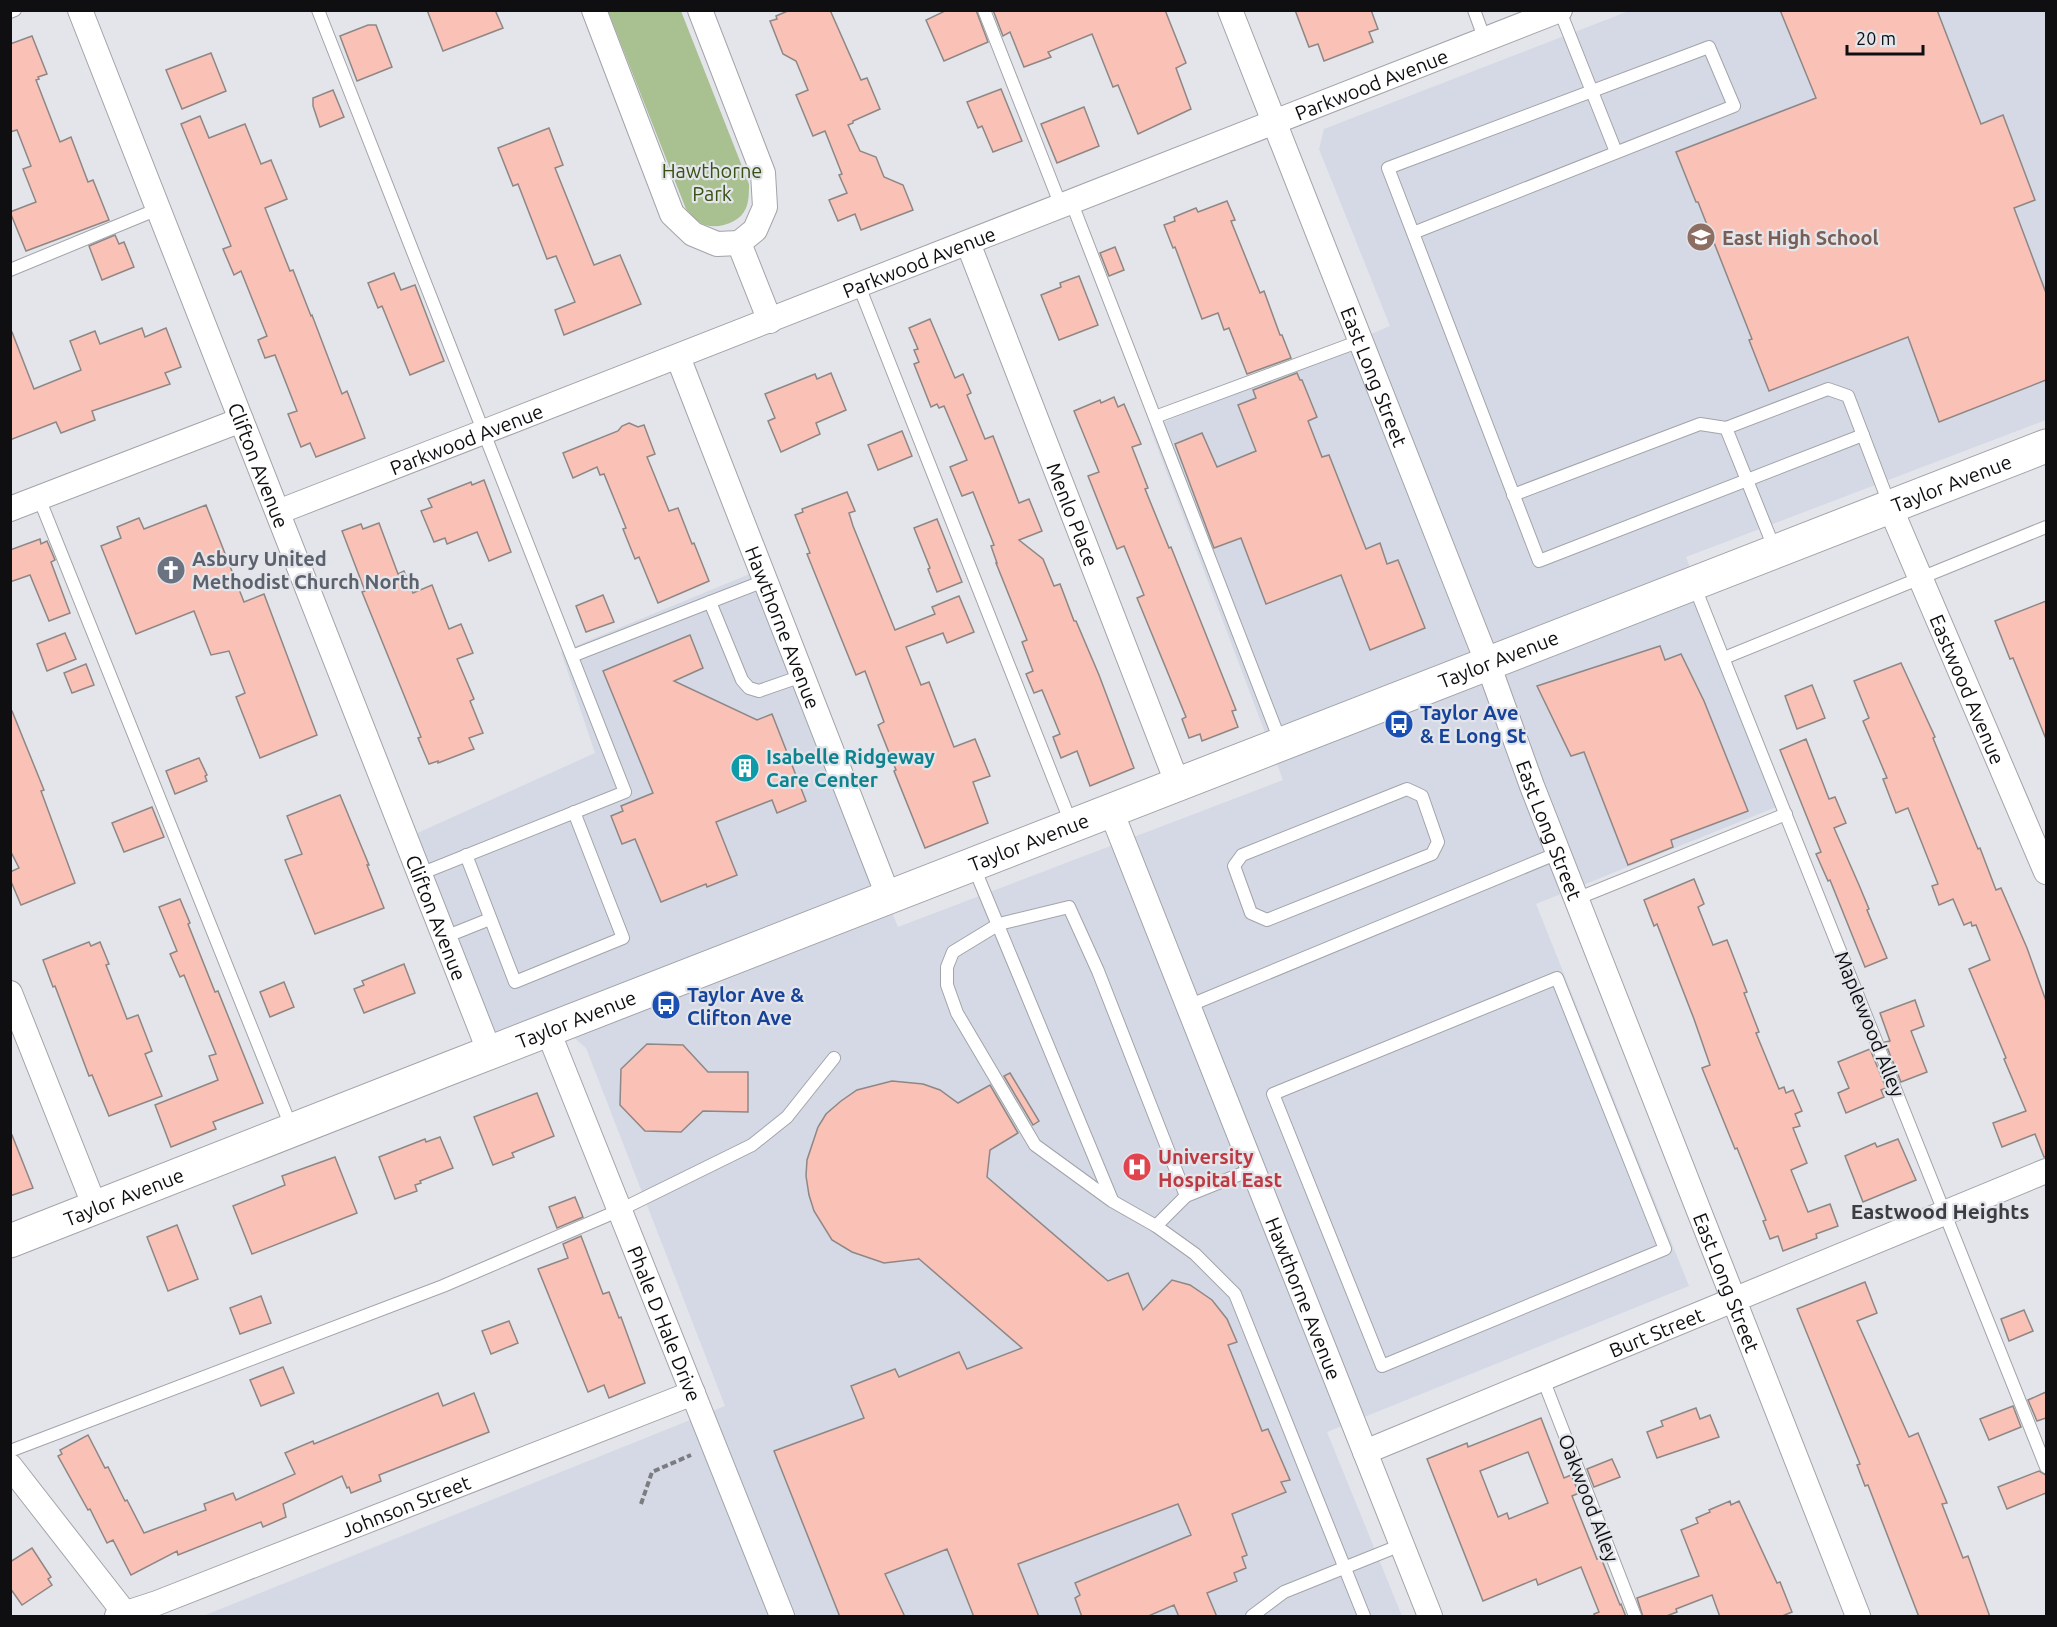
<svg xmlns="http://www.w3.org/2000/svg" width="2057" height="1627" viewBox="0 0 2057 1627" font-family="Ubuntu,sans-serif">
<rect width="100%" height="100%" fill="#e3e5ea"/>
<path fill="#d4d9e5" d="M1629,11H2046V420L1686,557L1781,805L1536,904L1689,1286L1327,1432L1402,1616H203L725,1406L586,1048L554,1020L497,1042L413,835L595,753L561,652L752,573L898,927L1283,780L1150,428L1390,326L1319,149L1324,129Z"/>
<path fill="#a9c091" d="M608,11H681L749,184C749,192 749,201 746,208C740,223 719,229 705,225C697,222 691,215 686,209Z"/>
<g fill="#fac2b6" stroke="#8e8786" stroke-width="1.5" fill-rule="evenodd">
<path d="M427,10H495L503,28L443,51Z"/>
<path d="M790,10H830L861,80L867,78L880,109L853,121V123L848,125L860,151L876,157L884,177L903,185L913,210L861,230L855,214L838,221L829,200L847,193L839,175L842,174L825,131L813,136L796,95L808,90L796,61L783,54L770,21L777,19L776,16Z"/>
<path d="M947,10H976L988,42L944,61L926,20Z"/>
<path d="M993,10H1165L1186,63L1176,68L1191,109L1138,134L1118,85L1113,87L1092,34L1048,52L1051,57L1024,67L1010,32L1003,36Z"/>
<path d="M1295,10H1371L1378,29L1369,32L1373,42L1324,61L1318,44L1309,47Z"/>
<path d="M1780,10H1937L1981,124L2003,115L2035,200L2014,208L2046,293V380L1939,422L1908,337L1769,391L1749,340L1752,339L1698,202H1696L1676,152L1816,98Z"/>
<path d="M368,25H376L392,67L357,81L340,36Z"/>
<path d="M32,36L47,74L38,77L39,79L36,80L60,142L71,137L88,182L93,180L109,220L26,251L10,212L36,202L23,169L31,166L17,130L10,132V44Z"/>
<path d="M211,53L226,91L182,109L166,70Z"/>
<path d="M1001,89L1022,141L993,152L982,126L978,128L967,102Z"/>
<path d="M333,90L344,117L320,127L313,106V98Z"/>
<path d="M1084,107L1099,146L1057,163L1041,124Z"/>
<path d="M200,116L209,138L245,124L261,164L271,160L287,199L265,208L290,271L293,270L311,316L312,315L342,394L347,391L365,438L316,457L310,443L301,447L288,414L297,411L275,355L265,358L258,340L267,336L241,271L234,275L223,249L231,246L181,124Z"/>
<path d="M549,128L563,165L555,168L594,265L620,255L641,304L564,335L555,310L575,302L556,256L547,259L518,184L513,186L498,148Z"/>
<path d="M1227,201L1235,220L1231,221L1260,293L1264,291L1280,335H1282L1291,358L1247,374L1229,328L1224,330L1218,313L1202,319L1175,247L1173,248L1164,225L1175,221L1174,217L1196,208L1198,212Z"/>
<path d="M115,235L119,244L124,242L134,267L102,280L89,246Z"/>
<path d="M1115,247L1124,270L1109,276L1100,253Z"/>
<path d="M394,273L401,290L415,285L444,361L410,375L382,306L378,308L368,283Z"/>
<path d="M1079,276L1098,325L1059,340L1041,295L1061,287L1060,283Z"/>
<path d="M930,319L955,378L963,374L971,393L967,395L985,439L993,436L1019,503L1029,499L1042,531L1019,540L1043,559L1054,586L1060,584L1074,621H1076L1099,675L1134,768L1090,786L1077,751L1061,758L1053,737L1060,734L1042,690L1034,693L1026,674L1033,671L1022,642L1027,640L996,563H997L991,546L994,545L973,492L962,496L950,467L967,460L944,406L939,408L937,404L931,407L914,364L919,362L914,350L918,349L909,328Z"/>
<path d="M142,328L145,337L166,328L181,367L165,373L170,384L92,411L95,420L61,433L56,422L10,440V332H12L34,389L81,370L70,341L95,331L100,344Z"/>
<path d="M831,373L846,410L816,423L820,434L781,452L768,421L775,418L765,394L815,374L817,379Z"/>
<path d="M1297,373L1300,380H1302L1317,417L1308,421L1322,457L1329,455L1366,549L1380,543L1387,564L1398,560L1425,628L1370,650L1341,575L1266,604L1241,538L1214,548L1175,444L1202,433L1217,467L1256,451L1238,405L1256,398L1253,390Z"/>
<path d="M1114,397L1118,407L1124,404L1141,444L1132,447L1148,488L1145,489L1169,548L1171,547L1236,710L1232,711L1238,727L1202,741L1200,734L1189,738L1182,719L1186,717L1137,598L1144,595L1124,546L1117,549L1088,476L1099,472L1074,411L1100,400L1101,403Z"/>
<path d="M629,423L638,427L644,425L655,454L647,457L669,511L678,508L692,544L694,543L709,581L658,603L639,557L635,559L623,529L626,528L604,474L600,475L597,467L573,478L563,453L618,431L622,426Z"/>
<path d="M902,431L912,456L878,470L868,445Z"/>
<path d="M484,480L511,552L489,561L477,532L447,544L445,538L434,542L421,511L432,507L428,499L471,482L472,485Z"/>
<path d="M847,492L855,511L849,513L853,526L895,630L935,614L932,607L959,596L974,632L947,643L943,633L906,647L921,685L929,682L954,747L975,739L990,776L973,782L988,823L925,848L894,771L896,770L878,725L884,722L865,671L856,675L807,554L810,553L795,515L803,512L802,509Z"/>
<path d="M206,505L244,602L264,594L317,735L260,758L236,697L245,693L229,651L211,655L194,611L136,634L101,546L121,538L117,527L139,518L144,529Z"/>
<path d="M937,519L962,582L937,592L928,569L930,568L914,528Z"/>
<path d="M379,523L398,574L404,571L413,593L432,585L449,629L461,624L473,653L457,659L474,699L470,701L483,733L469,738L474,749L438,763V761L429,764L418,738L421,737L362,592L365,591L342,531L361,524L363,529Z"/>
<path d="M40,539L41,544L47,541L55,560L51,562L70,613L49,621L30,575L10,582V550Z"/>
<path d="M603,595L614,622L586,632L576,606Z"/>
<path d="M2046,601V739L2013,658L2010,659L1995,621Z"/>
<path d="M65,633L76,659L47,671L37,644Z"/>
<path d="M690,635L703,668L674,681L757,720L772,714L806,801L777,813L772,800L716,822L737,875L707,887L706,884L661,902L635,839L622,844L611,816L623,811L621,806L653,793L603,671Z"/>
<path d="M1660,646L1665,660L1681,654L1704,701L1748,811L1671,840L1673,847L1628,865L1584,752L1571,756L1537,686Z"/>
<path d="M1901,663L1935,737L1933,738L1978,849L1980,848L1996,890L2001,888L2027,948L2046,1001V1157H2044L2035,1134L2002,1147L1993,1123L2026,1111L2004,1059L2006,1058L1969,969L1990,960L1976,925L1972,926L1971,922L1964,925L1953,899L1939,905L1932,886L1938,884L1908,808L1896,813L1883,779L1887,778L1863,721L1869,718L1854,681Z"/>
<path d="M86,664L94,685L72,693L64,673Z"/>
<path d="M1812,685L1825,718L1797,729L1785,696Z"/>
<path d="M10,711H12L44,790L41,791L75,883L21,905L10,879V872L19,868L10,850Z"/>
<path d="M1806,739L1829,799L1835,797L1846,823L1834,828L1859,885L1869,909L1867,910L1887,958L1865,967L1830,880L1828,881L1816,854L1821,852L1780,750Z"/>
<path d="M199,758L207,775L205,776L207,781L175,794L166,771Z"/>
<path d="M340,795L369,865H367L384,908L315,934L285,860L302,854L287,816Z"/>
<path d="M152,807L164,837L124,852L112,823Z"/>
<path d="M1694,879L1704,904L1698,907L1713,945L1727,940L1747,992L1744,993L1759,1032L1756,1033L1779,1089L1784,1087L1786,1093L1793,1090L1802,1111L1795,1114L1800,1126L1793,1128L1807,1163L1791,1170L1808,1212L1830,1204L1838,1226L1816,1234L1817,1238L1783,1251L1778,1236L1770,1239L1763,1221L1766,1220L1737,1148L1735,1149L1702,1068L1710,1065L1694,1019L1657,924L1654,926L1644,900Z"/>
<path d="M180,899L190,923L188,924L215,992L218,991L263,1103L213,1122L216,1129L171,1147L155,1105L218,1080L209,1056L216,1054L184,975L180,977L170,954L177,951L159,907Z"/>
<path d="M89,942L91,946L100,942L109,964L106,965L127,1019L138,1015L152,1051L145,1054L162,1096L109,1116L92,1075L89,1076L55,986L53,987L43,960Z"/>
<path d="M404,964L415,993L364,1013L354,989L364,985L362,981Z"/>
<path d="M284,982L294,1007L270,1017L260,992Z"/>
<path d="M1915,1000L1924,1026L1911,1031L1927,1072L1901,1082L1885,1042L1890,1041L1880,1013Z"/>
<path d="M647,1044L683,1045L708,1072H748V1112L703,1111L681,1132L645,1131L620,1105L621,1069Z"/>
<path d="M1870,1049L1886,1088L1881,1090L1884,1097L1846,1113L1838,1093L1849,1088L1838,1062Z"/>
<path d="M1010,1073L1039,1121L1033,1125L1004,1076Z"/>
<path d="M892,1081L923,1084L940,1090L958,1103L990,1085L1018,1133L990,1150L987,1177L1108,1281L1128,1273L1143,1310L1172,1280L1190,1285L1212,1300L1227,1319L1237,1342L1228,1345L1262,1431L1268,1429L1290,1480L1281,1482L1286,1492L1232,1514L1247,1555L1242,1557L1246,1568L1234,1573L1237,1581L1207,1593L1217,1617H1179L1174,1605L1146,1617H1082L1075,1598L1080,1595L1075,1583L1191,1535L1178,1504L1018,1564L1039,1617H974L947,1549L885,1574L905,1617H840L774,1451L864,1418L851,1386L895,1369L899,1377L959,1352L967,1369L1022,1348L918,1258L919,1259L884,1263L852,1252L832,1240L814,1211L809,1195L806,1176L807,1160L818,1127L826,1114L841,1101L857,1090Z"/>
<path d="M537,1093L554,1136L512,1153L514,1157L493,1165L474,1117Z"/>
<path d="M10,1135H12L33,1188L10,1196Z"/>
<path d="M440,1137L453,1168L420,1181L421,1183L415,1185L417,1191L395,1199L379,1157L425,1139L426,1142Z"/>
<path d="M1898,1139L1916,1180L1863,1202L1845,1156L1875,1143L1877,1147Z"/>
<path d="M335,1157L357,1213L252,1254L233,1206L285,1185L282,1176Z"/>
<path d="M575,1197L583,1217L557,1228L549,1207Z"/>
<path d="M177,1225L198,1279L168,1291L147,1237Z"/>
<path d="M581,1236L603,1294L609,1292L619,1318L621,1317L645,1383L609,1398L604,1385L588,1392L538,1269L568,1258L563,1244Z"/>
<path d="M1865,1282L1877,1313L1857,1321L1909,1437L1918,1433L1947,1503L1942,1504L1963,1558L1968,1556L1990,1617H1919L1868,1485L1865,1486L1857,1465L1860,1464L1797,1309Z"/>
<path d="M261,1296L271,1323L240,1334L230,1308Z"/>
<path d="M2024,1310L2033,1331L2009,1341L2001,1319Z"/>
<path d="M509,1321L518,1343L491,1354L482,1331Z"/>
<path d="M283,1367L294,1393L261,1406L250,1380Z"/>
<path d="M2046,1392V1418L2037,1421L2028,1400Z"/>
<path d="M438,1393L443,1406L474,1393L489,1432L379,1475L381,1481L351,1493L349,1487L347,1488L342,1476L283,1504L286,1517L263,1527L261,1522L178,1555L177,1551L131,1575L113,1540L107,1543L90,1509L88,1510L58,1456L62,1454L60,1450L88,1435L105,1468L108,1467L125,1501L127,1500L144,1533L206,1510L204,1504L233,1493L236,1500L295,1474L285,1453L313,1441L314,1444Z"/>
<path d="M2013,1406L2021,1427L1989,1440L1980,1419Z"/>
<path d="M1696,1408L1700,1419L1710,1415L1719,1437L1657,1458L1647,1432L1663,1426L1661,1421Z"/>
<path d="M1541,1418L1564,1478L1571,1475L1579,1493L1572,1496L1597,1559L1601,1558L1620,1605L1621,1604L1626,1617H1594V1614L1599,1612L1581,1567L1538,1585L1536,1579L1483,1601L1427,1459L1467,1443L1468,1447ZM1528,1452L1548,1503L1509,1519L1507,1513L1498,1517L1480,1471Z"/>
<path d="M1612,1459L1620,1477L1594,1487L1587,1469Z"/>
<path d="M2039,1471L2046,1475V1493L2007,1509L1998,1487Z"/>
<path d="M1730,1501L1731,1505L1739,1501L1777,1583L1780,1582L1792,1612L1780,1617H1720L1712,1595L1676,1609L1677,1612L1664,1617H1643L1637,1598L1699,1576L1681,1530L1698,1523L1696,1518L1710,1512L1709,1510Z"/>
<path d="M32,1548L51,1577L48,1579L52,1585L22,1605L10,1588V1562Z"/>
</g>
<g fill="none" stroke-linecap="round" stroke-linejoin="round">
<g stroke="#a2a4a9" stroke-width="14">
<g id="service">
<path d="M318,10L625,792L420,874"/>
<path d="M984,10L1061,206"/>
<path d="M1474,10L1485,40"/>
<path d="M1560,11L1616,152"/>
<path d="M10,12L15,10"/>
<path d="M1071,201L1281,743"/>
<path d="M1413,233L1734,106L1709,47L1388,168L1539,561L1863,435"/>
<path d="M10,270L158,209"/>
<path d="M859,286L1071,823"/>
<path d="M1155,417L1360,341"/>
<path d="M1726,428L1775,550"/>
<path d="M1513,495L1700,424L1726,428L1828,389L1848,396L1890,506"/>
<path d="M39,498L292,1129"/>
<path d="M764,581L710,602L742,680L749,688L759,691L802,676"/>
<path d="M1694,585L2046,1467"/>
<path d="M572,656L710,602"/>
<path d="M1724,658L2046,527"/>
<path d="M1407,789L1422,796L1438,842L1432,854L1267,920L1251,913L1234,866L1242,855Z"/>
<path d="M466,855L515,982L623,938L574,812"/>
<path d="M973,865L1112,1200"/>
<path d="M1576,899L1786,814"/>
<path d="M445,937L490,919"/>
<path d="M1557,978L1665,1249L1382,1366L1273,1094Z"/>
<path d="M1188,1006L1558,853"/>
<path d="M1186,1196L1098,971L1069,907L999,924L953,952L947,967V985L957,1013L1035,1145L1112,1201L1156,1226L1195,1254L1235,1294L1364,1616"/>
<path d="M1156,1226L1186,1196L1253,1169"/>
<path d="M1543,1379L1635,1616"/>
<path d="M10,1451L443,1286L620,1210L752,1145L787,1117L834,1058"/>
<path d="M1252,1616L1284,1592L1401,1545"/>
</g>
</g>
<g stroke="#a2a4a9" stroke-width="26">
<g id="minor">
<path id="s1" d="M80,10L490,1053"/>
<path d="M594,10L672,214L693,234L717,244L739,243L755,230L765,207L763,173L700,10"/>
<path id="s2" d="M1230,10L1488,664L1532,786L1858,1616"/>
<path d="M739,243L770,321"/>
<path id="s3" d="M968,243L1178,785"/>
<path id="s4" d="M678,357L889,898"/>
<path id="s5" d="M1890,507L2046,872"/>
<path d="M10,509L241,420"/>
<path id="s6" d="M278,512C706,346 1133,177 1560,10"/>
<path id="s7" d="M1111,811L1430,1616"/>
<path d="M10,993L95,1207"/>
<path id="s8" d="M548,1031L782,1616"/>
<path id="s9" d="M1365,1452L2046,1171"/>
<path d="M10,1466L127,1616"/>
<path id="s10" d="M117,1616L157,1603L693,1393"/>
</g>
</g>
<g stroke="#a2a4a9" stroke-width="35">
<g id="secondary">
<path id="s11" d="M10,1241C688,974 1367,709 2046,446"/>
</g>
</g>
<path stroke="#7b7c80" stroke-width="4" stroke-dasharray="6 3" stroke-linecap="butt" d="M641,1504L652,1472L691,1455"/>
<use href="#service" stroke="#fff" stroke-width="12"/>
<use href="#minor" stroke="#fff" stroke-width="24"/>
<use href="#secondary" stroke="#fff" stroke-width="33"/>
</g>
<defs>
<g id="school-disc" transform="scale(1.5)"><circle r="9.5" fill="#8d6e63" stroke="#e3e5ea"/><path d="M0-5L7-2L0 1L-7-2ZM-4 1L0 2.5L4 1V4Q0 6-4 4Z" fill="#fff"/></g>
<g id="church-disc" transform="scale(1.5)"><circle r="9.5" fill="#6b7280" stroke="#e3e5ea"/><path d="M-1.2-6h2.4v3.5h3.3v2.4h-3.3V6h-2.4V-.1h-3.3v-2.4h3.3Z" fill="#fff"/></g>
<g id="bus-disc" transform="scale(1.5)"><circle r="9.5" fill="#1a4fb4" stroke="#e3e5ea"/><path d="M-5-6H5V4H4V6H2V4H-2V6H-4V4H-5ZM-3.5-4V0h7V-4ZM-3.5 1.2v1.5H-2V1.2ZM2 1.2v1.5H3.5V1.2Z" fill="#fff"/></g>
<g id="building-disc" transform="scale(1.5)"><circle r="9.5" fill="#0f9aa8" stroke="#e3e5ea"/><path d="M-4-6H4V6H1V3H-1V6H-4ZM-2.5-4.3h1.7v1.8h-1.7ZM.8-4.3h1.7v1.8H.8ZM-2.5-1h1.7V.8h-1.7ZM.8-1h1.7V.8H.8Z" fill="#fff"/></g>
<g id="hospital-disc" transform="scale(1.5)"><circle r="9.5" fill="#e0444e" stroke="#e3e5ea"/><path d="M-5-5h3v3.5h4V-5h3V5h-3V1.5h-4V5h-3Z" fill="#fff"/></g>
</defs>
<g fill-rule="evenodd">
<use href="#school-disc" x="1701" y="237"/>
<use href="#church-disc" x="171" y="570"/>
<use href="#bus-disc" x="1399" y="724"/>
<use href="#building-disc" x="745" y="768"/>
<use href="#bus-disc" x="666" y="1005"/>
<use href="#hospital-disc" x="1137" y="1167"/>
</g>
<g text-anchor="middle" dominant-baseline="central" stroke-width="4.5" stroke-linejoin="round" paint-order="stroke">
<g font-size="20" fill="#0f0f11" stroke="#e3e5ea">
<text stroke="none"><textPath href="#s6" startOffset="1174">Parkwood Avenue</textPath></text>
<text stroke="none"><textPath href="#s6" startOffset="688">Parkwood Avenue</textPath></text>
<text stroke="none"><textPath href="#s2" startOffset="394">East Long Street</textPath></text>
<text stroke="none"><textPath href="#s6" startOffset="202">Parkwood Avenue</textPath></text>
<text stroke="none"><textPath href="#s1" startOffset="489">Clifton Avenue</textPath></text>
<text stroke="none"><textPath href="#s11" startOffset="2084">Taylor Avenue</textPath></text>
<text stroke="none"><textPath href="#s3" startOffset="291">Menlo Place</textPath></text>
<text stroke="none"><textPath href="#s4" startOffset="290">Hawthorne Avenue</textPath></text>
<text stroke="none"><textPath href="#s11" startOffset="1598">Taylor Avenue</textPath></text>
<text stroke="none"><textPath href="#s5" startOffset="198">Eastwood Avenue</textPath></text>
<text stroke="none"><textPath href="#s2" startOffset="880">East Long Street</textPath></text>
<text stroke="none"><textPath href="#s11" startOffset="1094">Taylor Avenue</textPath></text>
<text stroke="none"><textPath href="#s1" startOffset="975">Clifton Avenue</textPath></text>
<text stroke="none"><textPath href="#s11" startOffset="608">Taylor Avenue</textPath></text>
<text transform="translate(1870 1024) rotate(68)">Maplewood Alley</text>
<text stroke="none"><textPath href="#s11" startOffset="122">Taylor Avenue</textPath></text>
<text stroke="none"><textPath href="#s2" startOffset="1366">East Long Street</textPath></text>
<text stroke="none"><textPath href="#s7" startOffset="524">Hawthorne Avenue</textPath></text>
<text stroke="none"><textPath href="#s8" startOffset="315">Phale D Hale Drive</textPath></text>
<text stroke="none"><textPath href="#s9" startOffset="315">Burt Street</textPath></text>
<text transform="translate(1589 1498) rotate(69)">Oakwood Alley</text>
<text stroke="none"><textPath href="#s10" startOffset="309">Johnson Street</textPath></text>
</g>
<g font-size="20" fill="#385114" stroke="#e3e5ea">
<text x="712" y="170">Hawthorne<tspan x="712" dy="23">Park</tspan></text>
</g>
<g font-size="20" font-weight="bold" fill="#785e54" stroke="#e3e5ea" text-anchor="start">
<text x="1722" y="237">East High School</text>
</g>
<g font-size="20" font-weight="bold" fill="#5b616d" stroke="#e3e5ea" text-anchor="start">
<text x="192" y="558">Asbury United<tspan x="192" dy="23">Methodist Church North</tspan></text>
</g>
<g font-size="20" font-weight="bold" fill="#164399" stroke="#e3e5ea" text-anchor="start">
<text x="1420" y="712">Taylor Ave<tspan x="1420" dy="23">&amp; E Long St</tspan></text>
<text x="687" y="994">Taylor Ave &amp;<tspan x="687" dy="23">Clifton Ave</tspan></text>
</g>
<g font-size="20" font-weight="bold" fill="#0d838f" stroke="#e3e5ea" text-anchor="start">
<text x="766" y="756">Isabelle Ridgeway<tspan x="766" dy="23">Care Center</tspan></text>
</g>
<g font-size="20" font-weight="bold" fill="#be3a42" stroke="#e3e5ea" text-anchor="start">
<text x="1158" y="1156">University<tspan x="1158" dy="23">Hospital East</tspan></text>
</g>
<g font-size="21" font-weight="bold" fill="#3c3d42" stroke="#e3e5ea">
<text x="1940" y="1211">Eastwood Heights</text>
</g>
</g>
<rect width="2057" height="1627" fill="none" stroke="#0f0f11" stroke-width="24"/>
<path d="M1847 45v9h76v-9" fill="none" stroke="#0f0f11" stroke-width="3"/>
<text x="1856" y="45" font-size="18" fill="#0f0f11" stroke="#e3e5ea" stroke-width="4.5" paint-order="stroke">20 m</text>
</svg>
